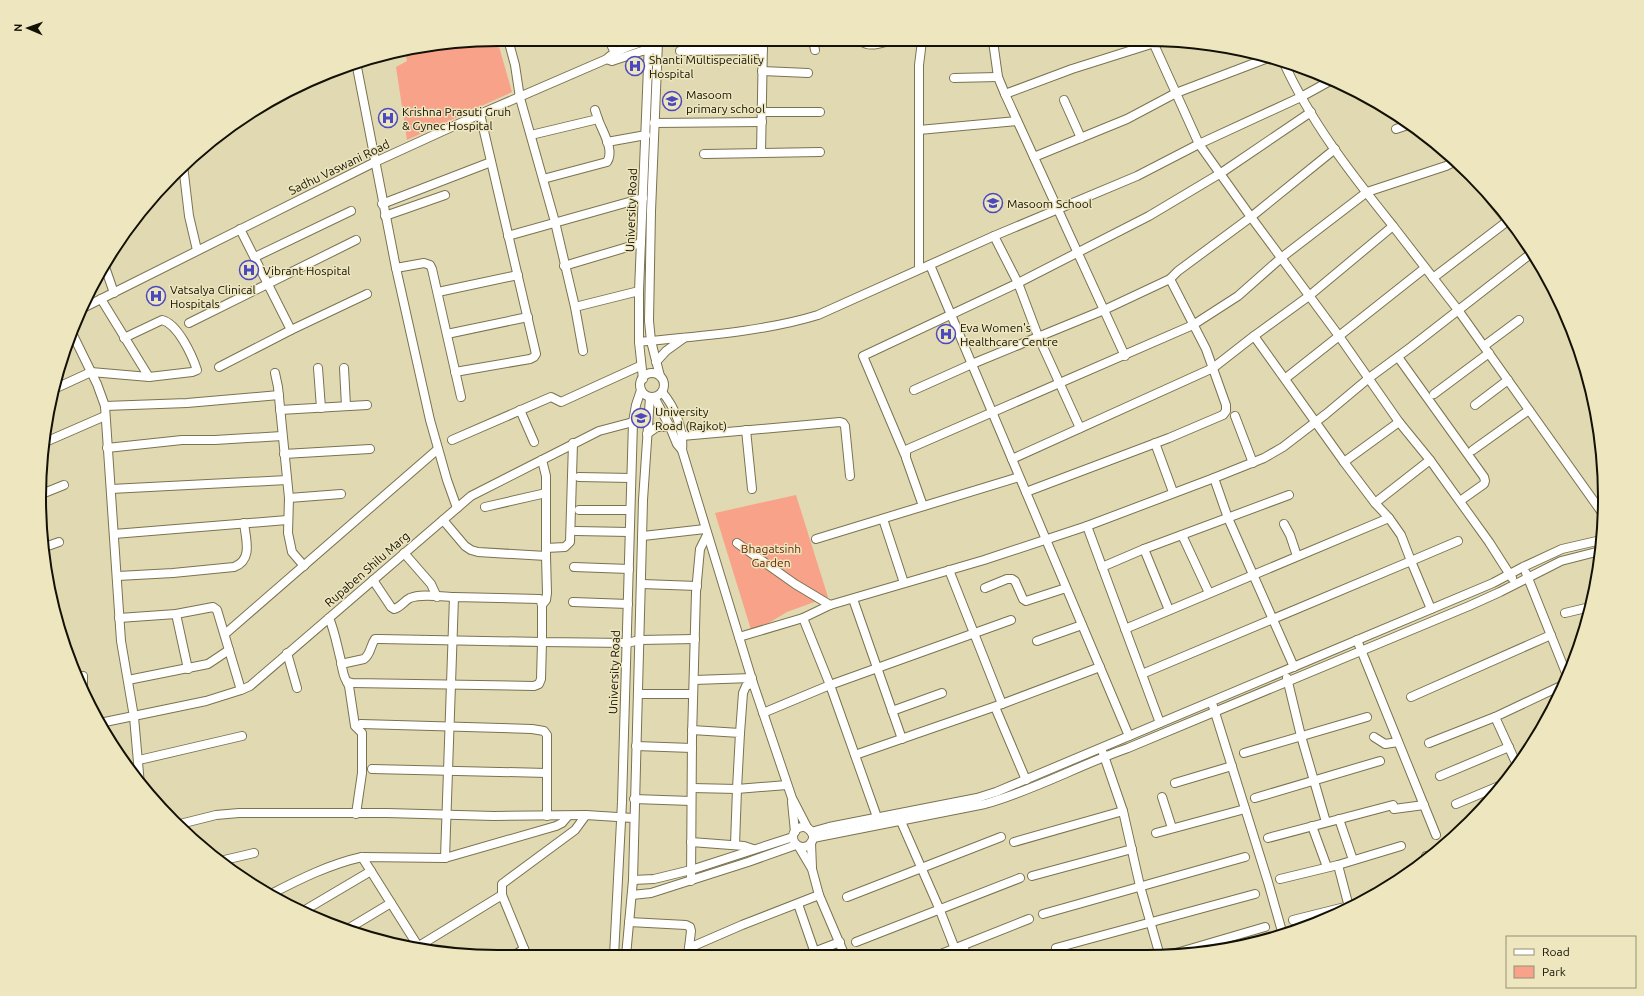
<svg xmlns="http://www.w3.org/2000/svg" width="1644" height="996" viewBox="0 0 1644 996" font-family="Ubuntu,sans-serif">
<rect width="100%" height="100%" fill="#e1d9b2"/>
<g fill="#f8a389">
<path d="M438,43H498L512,92L407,140L396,67L407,61L405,51Z"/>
<path d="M796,495L828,597L787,612L752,633L715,513Z"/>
</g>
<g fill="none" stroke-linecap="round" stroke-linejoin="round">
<g stroke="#7a7350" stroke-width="10">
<g id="minor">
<path d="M1152,40L1199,144L1251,217L1339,336L1399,422L1430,460L1375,503"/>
<path d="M813,41L815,50"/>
<path d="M861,41C870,48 880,43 889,41"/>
<path d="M993,41L998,77L1005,94L1125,356"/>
<path d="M610,42L615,53"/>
<path d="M658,42L651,211L649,321L651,341L660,376"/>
<path d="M509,43L515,65L520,98L555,222L575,307L583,351"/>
<path d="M680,51L763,50"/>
<path d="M607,59L612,61L642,51L655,49"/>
<path d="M1283,61C1310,121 1352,175 1393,226"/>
<path d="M356,62L396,268L430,420L447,480L457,508"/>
<path d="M762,71L808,73"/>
<path d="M954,78L998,77"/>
<path d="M1005,94L1072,69L1164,40"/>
<path d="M1064,100L1081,138"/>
<path d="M762,112H820"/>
<path d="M654,123L762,122"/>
<path d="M1396,129L1411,124"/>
<path d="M919,130L1017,121"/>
<path d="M531,135L598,119L595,110"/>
<path d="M607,142L646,135"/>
<path d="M761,153L763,42"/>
<path d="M704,154L820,152"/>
<path d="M1034,157L1127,119L1176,93L1268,58"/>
<path d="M1454,160L1468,175L1473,178L1508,221"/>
<path d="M183,165L189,216L197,250"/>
<path d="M543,179L607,162C615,150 602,131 598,119"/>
<path d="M382,204L491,162"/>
<path d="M385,216L445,195"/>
<path d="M240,229L291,330"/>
<path d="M508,236L643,198"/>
<path d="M994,236L1018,283L1038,336L1080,428"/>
<path d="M255,257L351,211"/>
<path d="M930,265L1129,736"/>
<path d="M564,266L641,243"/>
<path d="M105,267L114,293"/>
<path d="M396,268L424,263L430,265L432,269L461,397"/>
<path d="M919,269V65L922,41"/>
<path d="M1433,278L1509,220"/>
<path d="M438,292L518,275"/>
<path d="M101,299L149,377"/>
<path d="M85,307L375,162L480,114L607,59C612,52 634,44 643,42"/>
<path d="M575,307L639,291"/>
<path d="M189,323L356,240"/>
<path d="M72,333L97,384L105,406L121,641L134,717L140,785"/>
<path d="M447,334L528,317"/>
<path d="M1254,336L1309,296L1393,226L1458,310L1603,514"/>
<path d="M639,342C697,336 763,332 818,315L994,236L1137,176L1199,144L1301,97L1330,81"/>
<path d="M1484,346L1519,320"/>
<path d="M1398,357L1484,477L1485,481L1484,484L1460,501"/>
<path d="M656,362L666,351L684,338"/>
<path d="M219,367L291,330L367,294"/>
<path d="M318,368L321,408"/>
<path d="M344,368L346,406"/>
<path d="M455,372L530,359L534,357L536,354L480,114"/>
<path d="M275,373L278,387L289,498L288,533L292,552L304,566"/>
<circle cx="652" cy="385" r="12"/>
<path d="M1286,378L1425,268"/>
<path d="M643,379L639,342V291L649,42"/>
<path d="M54,389L91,372L149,377L192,372L197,370C192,355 178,324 162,320L124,338"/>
<path d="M914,390L972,364L1104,310L1170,279L1178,271L1251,217L1335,149"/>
<path d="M662,392C675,407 684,430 682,450L753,683L792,798L808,829"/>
<path d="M1434,394L1489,353"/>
<path d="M654,397L670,427L677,444L682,450"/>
<path d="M1475,405L1508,380"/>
<path d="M105,406L187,403L279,395"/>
<path d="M280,410L367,405"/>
<path d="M520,410L534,442"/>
<path d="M1235,416L1253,463"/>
<path d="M746,430L752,489"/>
<path d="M647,434L657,427H670"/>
<path d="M682,436L840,422L843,423L845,426L850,476"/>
<path d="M452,440L551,397L561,402L640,366"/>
<path d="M43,443L105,416"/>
<path d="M1155,443L1173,492"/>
<path d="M107,448L182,440H215L282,436"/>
<path d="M1473,450L1529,410"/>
<path d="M284,454L370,449"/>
<path d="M905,455L863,356L1018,283L1149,216L1221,173L1311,112"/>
<path d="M1012,459L1213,368L1254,336L1344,462L1375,503L1389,518L1125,629"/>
<path d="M542,460L546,476V556L547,593L546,600L542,605"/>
<path d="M1430,460L1489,542L1512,578"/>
<path d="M1344,462L1399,422"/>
<path d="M579,477L631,478"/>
<path d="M111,489L287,480"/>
<path d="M1026,492L1169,438L1223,415L1226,411V405L1206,349L1170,279"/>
<path d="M39,495L64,485"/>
<path d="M289,498L341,494"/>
<path d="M923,506L906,458V452L908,449L1193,325L1238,296L1281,258L1367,192L1446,166L1450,164L1454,160"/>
<path d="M485,507L546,493"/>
<path d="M579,510H630"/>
<path d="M1389,518L1401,535L1411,561L1458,541"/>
<path d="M883,519L904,583"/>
<path d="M443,520L465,546L471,550L478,552L546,556"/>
<path d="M1284,524L1290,535L1297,556"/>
<path d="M1087,526L1160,723"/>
<path d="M576,531L629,532"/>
<path d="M114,534L287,520"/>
<path d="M1182,535L1209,593"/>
<path d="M643,536L705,529"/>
<path d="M816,539L1019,477"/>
<path d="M737,543L795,584L830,605"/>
<path d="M42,548L59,542"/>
<path d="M546,548L565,547L570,542L573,443"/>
<path d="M1144,549L1169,610"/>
<path d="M404,553L431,584L437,597"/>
<path d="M574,567L629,569"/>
<path d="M1102,567L1144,549L1289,495"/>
<path d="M949,570L1002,704"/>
<path d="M1526,573L1568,678"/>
<path d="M118,576L173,573L234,567C253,560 246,540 244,523"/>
<path d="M373,580L391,607L394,609C401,607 404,601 410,598C422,593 441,597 454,597"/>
<path d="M642,584L697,586"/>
<path d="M985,588L1007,579H1012L1015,581L1023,599L1026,601L1066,588"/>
<path d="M853,599L902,739"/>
<path d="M573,602L628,604"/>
<path d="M1565,613L1590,607"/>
<path d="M176,614L188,669"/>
<path d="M119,618L176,614L213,607L217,610L241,690"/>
<path d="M329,618C335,632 337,646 341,661C342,668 343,676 347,682L352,683L534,686L539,684L541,679L542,642L379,639H375C370,646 371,654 364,659L341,664"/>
<path d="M225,634L438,449"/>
<path d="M739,637L803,618"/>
<path d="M1357,640L1436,835"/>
<path d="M1037,641L1082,625"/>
<path d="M287,653L297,688"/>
<path d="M1294,667L1228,518L1214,478L1264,458L1283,447L1326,414L1369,378L1411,347L1533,252"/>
<path d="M1142,674L1411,561L1431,609"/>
<path d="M83,676V694"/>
<path d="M1287,678L1301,736L1326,822"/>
<path d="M128,680L208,664L229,650"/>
<path d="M694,680L752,678"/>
<path d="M347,682L349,686L355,726L362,733V773L356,814"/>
<path d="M638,694H693"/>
<path d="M1411,697L1551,635"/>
<path d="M1213,706L1268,882L1283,935"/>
<path d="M995,707L1026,780"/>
<path d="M892,711L942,693"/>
<path d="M763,713L830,685L1011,620"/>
<path d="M100,723L206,701L241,690L250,686L471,496L599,431L633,422L648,420"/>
<path d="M361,724L532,729L544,731L547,735V816"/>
<path d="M692,730L740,733L737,789L735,845"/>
<path d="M740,733L743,693L746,686L753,683"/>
<path d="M1374,737L1385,744L1398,742"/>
<path d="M1429,743L1495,717"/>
<path d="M636,746L692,748"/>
<path d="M1103,753L1123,811L1140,886L1160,956"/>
<path d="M1244,753L1367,717"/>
<path d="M855,755L1002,704L1100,667"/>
<path d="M139,760L242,736"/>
<path d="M1517,765L1495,717L1565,684"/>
<path d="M372,769L547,773"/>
<path d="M1440,776L1509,747"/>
<path d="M1175,783L1232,766"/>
<path d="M692,788L737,789L787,785"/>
<path d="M1162,797L1172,828"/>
<path d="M1255,798L1380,761"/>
<path d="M634,799L691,801"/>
<path d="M792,802L795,832"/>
<path d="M1456,804L1499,786"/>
<path d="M1394,809L1424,805"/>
<path d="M877,817L830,685L803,618L830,605L984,560L1087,526L1214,478"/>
<path d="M899,817L939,908L955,949"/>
<path d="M1339,819L1353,860"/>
<path d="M176,825L216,815L239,813H387L494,816L586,815"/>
<path d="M1312,826L1327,867"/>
<circle cx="803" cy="837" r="10"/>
<path d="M811,832L829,827L977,798L996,792L1493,583L1523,567L1562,549L1601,540"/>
<path d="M1156,833L1245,809"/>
<path d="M813,838L985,804C1035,790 1079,765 1128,748L1469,606L1500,592L1561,561L1600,551"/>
<path d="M1268,838L1393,805"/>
<path d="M691,842L744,846L753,849"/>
<path d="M1014,842L1123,811"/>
<path d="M811,843L812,868"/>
<path d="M799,847L812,869L819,895L845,956"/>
<path d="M1426,856L1427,858"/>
<path d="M362,857L418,946"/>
<path d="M445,858L454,597L540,599L542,605V642L627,643L640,640L695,639"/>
<path d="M220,861L254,853"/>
<path d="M1338,865L1401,846"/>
<path d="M1032,876L1132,849"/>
<path d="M1280,879L1338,865L1349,907"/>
<path d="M633,880L654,879L691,870L793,837"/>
<path d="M691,881L692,737L696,592L700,549L707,535"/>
<path d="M271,894C300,879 330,864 362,857L445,858L556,826L562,823L568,816"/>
<path d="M632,895L651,893L748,862L796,845"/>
<path d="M847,897L1001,837"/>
<path d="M798,904L816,956"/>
<path d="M305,910L371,871"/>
<path d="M1043,914L1245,857"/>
<path d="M1293,920L1357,904"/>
<path d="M629,922L686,925L690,927L691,931L688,956"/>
<path d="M346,930L391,903"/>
<path d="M856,942L1020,878"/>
<path d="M419,946L502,895"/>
<path d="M963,946L967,956"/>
<path d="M689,948L742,925L819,895"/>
<path d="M1056,948L1255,894"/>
<path d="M513,956L524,949"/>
<path d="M527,956L502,895V884L575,830L586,815L633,818"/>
<path d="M614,956L622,802L633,422L636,405L641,390"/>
<path d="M626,956L633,880L643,500L650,397"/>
<path d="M803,956L840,942"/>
<path d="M936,956L1029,919"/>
<path d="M1166,956L1265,927"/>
</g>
</g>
<use href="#minor" stroke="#fff" stroke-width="8"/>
</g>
<defs>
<g id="hospital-ring" transform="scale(1)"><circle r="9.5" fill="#eee6bf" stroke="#4b49bf" stroke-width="1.5"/><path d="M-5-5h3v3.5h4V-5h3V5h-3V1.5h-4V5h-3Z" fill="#4b49bf"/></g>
<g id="university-ring" transform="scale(1)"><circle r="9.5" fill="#eee6bf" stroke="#4b49bf" stroke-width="1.5"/><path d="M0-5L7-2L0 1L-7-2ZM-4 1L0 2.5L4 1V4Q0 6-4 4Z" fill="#4b49bf"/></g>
</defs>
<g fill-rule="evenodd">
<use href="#hospital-ring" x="635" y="66"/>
<use href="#university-ring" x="672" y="101"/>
<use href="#hospital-ring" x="388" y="118"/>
<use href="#university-ring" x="993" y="203"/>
<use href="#hospital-ring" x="249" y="270"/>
<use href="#hospital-ring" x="156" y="296"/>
<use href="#hospital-ring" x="946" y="334"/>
<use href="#university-ring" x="641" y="418"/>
</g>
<g text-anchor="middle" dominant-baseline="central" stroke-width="3" stroke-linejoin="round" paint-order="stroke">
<g font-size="12" fill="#131004" stroke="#eee6bf" text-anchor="start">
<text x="649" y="59">Shanti Multispeciality<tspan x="649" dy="14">Hospital</tspan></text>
<text x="686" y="94">Masoom<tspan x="686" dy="14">primary school</tspan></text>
<text x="402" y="111">Krishna Prasuti Gruh<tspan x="402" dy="14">&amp; Gynec Hospital</tspan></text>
<text x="1007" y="203">Masoom School</text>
<text x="263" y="270">Vibrant Hospital</text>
<text x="170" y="289">Vatsalya Clinical<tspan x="170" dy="14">Hospitals</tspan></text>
<text x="960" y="327">Eva Women's<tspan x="960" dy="14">Healthcare Centre</tspan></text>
<text x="655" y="411">University<tspan x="655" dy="14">Road (Rajkot)</tspan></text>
</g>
<g font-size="12" fill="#131004" stroke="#eee6bf">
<text transform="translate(339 167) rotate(-26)">Sadhu Vaswani Road</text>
<text transform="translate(631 210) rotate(-88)">University Road</text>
<text transform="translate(367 569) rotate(-41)">Rupaben Shilu Marg</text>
<text transform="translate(614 672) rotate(-88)">University Road</text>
</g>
<g font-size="12" fill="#671f05" stroke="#eee6bf">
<text x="771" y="548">Bhagatsinh<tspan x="771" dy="14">Garden</tspan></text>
</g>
</g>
<path d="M0 0H1644V996H0ZM498 46H1146A452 452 0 0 1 1598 498V498A452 452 0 0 1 1146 950H498A452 452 0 0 1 46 498V498A452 452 0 0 1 498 46Z" fill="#eee6bf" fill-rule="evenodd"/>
<path fill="none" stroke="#131004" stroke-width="2" d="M498 46H1146A452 452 0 0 1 1598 498V498A452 452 0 0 1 1146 950H498A452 452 0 0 1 46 498V498A452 452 0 0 1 498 46Z"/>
<rect x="1506" y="936" width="130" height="52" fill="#eee6bf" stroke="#969074"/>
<rect x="1514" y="949" width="20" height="6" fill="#ffffff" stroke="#969074"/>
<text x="1542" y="956" font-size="12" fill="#131004">Road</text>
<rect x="1514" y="966" width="20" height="12" fill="#f8a389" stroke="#969074"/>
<text x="1542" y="976" font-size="12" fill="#131004">Park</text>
<g transform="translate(28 28) rotate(272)" stroke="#eee6bf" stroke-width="3" paint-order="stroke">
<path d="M0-3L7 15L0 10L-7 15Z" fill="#131004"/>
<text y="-6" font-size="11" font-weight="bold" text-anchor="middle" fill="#131004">N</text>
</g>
</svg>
